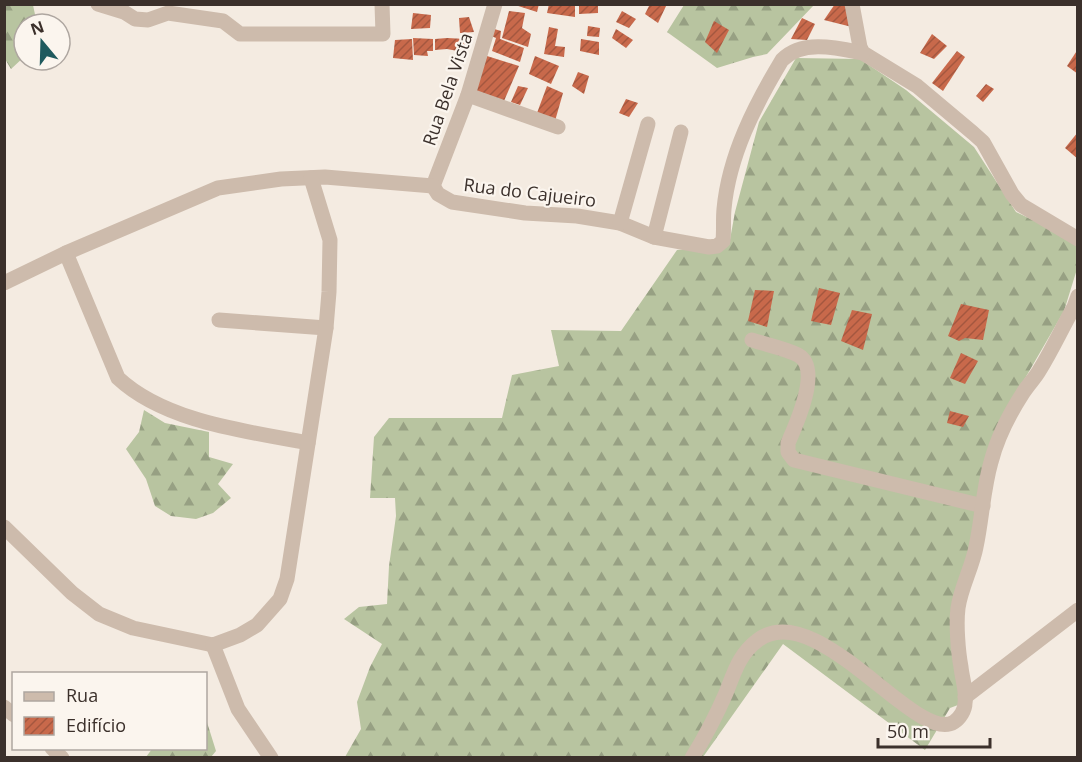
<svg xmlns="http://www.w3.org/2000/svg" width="1082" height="762" viewBox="0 0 1082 762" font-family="'Open Sans',sans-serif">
<defs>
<pattern id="forest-firs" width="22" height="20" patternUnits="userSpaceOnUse" patternTransform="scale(1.5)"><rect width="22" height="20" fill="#b8c4a0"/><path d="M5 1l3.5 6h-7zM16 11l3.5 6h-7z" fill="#97a083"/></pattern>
<pattern id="building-hatch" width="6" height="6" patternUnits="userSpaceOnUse" patternTransform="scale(1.5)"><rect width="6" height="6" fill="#c8694b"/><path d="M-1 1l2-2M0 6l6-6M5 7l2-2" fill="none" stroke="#a4573f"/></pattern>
</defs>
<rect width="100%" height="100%" fill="#f4ebe1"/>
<g fill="url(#forest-firs)">
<path d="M5,4L33,5L37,24H24V57L11,69L5,59Z"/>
<path d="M684,5H814L767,54L753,57L717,68L667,32Z"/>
<path d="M796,58L860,59L906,90L974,147L1016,212L1077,241V269L1064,311L998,425L959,599L966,702L950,708L925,750L783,644L703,757H345L361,729L357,702L370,667L382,644L344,619L359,607L387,604L389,566L396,516L395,498H370L374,437L389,418H502L512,375L559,366L551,330L621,331L677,250L729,245L735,212L759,122Z"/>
<path d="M144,410L165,423L209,432V457L233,464L218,484L231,498L213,513L196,519L171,516L155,506L146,479L126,449L139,432Z"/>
<path d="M206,719L216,751L211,757H146L152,749L206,748Z"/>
</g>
<g fill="url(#building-hatch)">
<path d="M512,4H539L537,12Z"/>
<path d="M549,4H575V17L547,13Z"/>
<path d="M579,4H598V13L579,14Z"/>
<path d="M650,4H667L658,23L645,14Z"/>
<path d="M835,4H846L856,28L824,20Z"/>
<path d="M509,11L525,13L522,28L531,34L528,47L502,38Z"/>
<path d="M622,11L636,19L629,28L616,22Z"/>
<path d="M413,13L431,15L430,28L411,29Z"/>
<path d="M469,17L474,32L460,33L459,18Z"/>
<path d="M802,18L815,24L807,40L791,39Z"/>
<path d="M714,21L729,30L717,53L705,42Z"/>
<path d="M588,26L600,28L599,37L587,36Z"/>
<path d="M549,27L558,29L555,46L565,47L564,57L544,54Z"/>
<path d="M491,28L501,31L500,39L524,48L520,62L492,51L496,38L489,35Z"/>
<path d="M616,29L633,40L626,48L612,38Z"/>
<path d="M932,34L947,46L934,59L920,53Z"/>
<path d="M413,38L433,39V51H427L428,56L414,55Z"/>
<path d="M447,38L466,39L463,52L447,49L435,50V39Z"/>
<path d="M412,39L413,60L393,58L395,40Z"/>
<path d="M581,39L599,42V55L580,51Z"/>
<path d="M1078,49V74L1067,66Z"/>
<path d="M957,51L965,57L943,91L932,83Z"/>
<path d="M487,56L519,66L504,101L473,92Z"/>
<path d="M535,56L559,66L551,84L529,74Z"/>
<path d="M578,72L589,76L584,94L572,86Z"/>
<path d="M986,84L994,89L983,102L976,96Z"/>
<path d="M518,86L528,88L520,105L511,102Z"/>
<path d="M547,86L563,93L555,121L537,113Z"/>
<path d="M626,99L638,103L629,117L619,113Z"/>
<path d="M1078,132V159L1065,148Z"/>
<path d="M819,288L840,293L831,325L811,321Z"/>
<path d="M755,290L774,291L767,327L748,321Z"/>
<path d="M961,304L989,310L983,340L965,338L959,341L948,336Z"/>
<path d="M852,310L872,314L863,350L841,341Z"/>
<path d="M961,353L978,361L965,384L950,378Z"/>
<path d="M950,411L969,416L963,427L947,423Z"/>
</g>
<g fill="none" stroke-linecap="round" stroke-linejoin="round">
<g stroke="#cdbbac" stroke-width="15">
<path d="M98,4L124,12L135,19L148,20L168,13L223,21L240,34H383L382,4"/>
<path d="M852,4L860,47L863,53L917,86L973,133L983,142L1012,194L1021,205L1078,239"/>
<path d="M468,95L558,127"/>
<path d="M433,186L438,194L452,202L525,213L577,216L620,223L654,237L709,247L717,246L723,241C724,230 723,219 724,209C729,155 755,105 782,60C802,39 838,48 863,53"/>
<path d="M433,186L468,95L495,4"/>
<path d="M620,223L648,124"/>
<path d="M654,237L681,132"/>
<path d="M66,253L118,378C165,422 246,431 308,443"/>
<path d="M4,283L66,253L218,188L281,179L325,177L433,186"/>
<path d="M219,320L326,328"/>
<path d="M752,340C767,345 784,348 798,355C822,368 796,425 788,443V452L794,460L983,506"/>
<path d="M4,527L72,593L99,614L133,628L213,645L240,635L257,625L280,599L287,579L326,328L329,292L330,240L311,178"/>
<path d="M213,645L238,709L271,758"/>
<path d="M965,697L1078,610"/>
<path d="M4,707L14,715"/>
<path d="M52,748L62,758"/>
<path d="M692,758C705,737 716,716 726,693C734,673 739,654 758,640C817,596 917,746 954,722C960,718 965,710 965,703C967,692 962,678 961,667C958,651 956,624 958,608C961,587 972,568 976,547C982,519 983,490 991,462C997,439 1010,413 1023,393C1028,385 1035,378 1039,371C1052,350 1062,328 1074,307L1078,296"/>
</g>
</g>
<g text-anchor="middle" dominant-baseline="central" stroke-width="4.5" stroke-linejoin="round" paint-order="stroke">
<g font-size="18" fill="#3b302b" stroke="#fbf5ee">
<text transform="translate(447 89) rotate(-71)">Rua Bela Vista</text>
<text transform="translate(530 192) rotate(7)">Rua do Cajueiro</text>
</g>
</g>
<rect width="1082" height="762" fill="none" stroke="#3b302b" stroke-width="12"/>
<rect x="12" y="672" width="195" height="78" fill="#fbf5ee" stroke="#aea6a0" stroke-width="1.5"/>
<rect x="24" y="692" width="30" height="9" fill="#cdbbac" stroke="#aea6a0" stroke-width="1.5"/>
<text x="66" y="702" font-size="18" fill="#3b302b">Rua</text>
<rect x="24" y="717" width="30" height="18" fill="url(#building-hatch)" stroke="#aea6a0" stroke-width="1.5"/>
<text x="66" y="732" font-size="18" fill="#3b302b">Edifício</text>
<g transform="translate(42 42) rotate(341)"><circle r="28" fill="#fbf5ee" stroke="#aea6a0" stroke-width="1.5"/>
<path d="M0-4.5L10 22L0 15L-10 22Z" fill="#1f5a5e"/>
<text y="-9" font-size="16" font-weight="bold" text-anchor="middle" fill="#3b302b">N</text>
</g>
<path d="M878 738v9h112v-9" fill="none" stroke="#3b302b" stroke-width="3"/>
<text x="887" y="738" font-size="18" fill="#3b302b" stroke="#fbf5ee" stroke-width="4.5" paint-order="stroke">50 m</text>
</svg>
